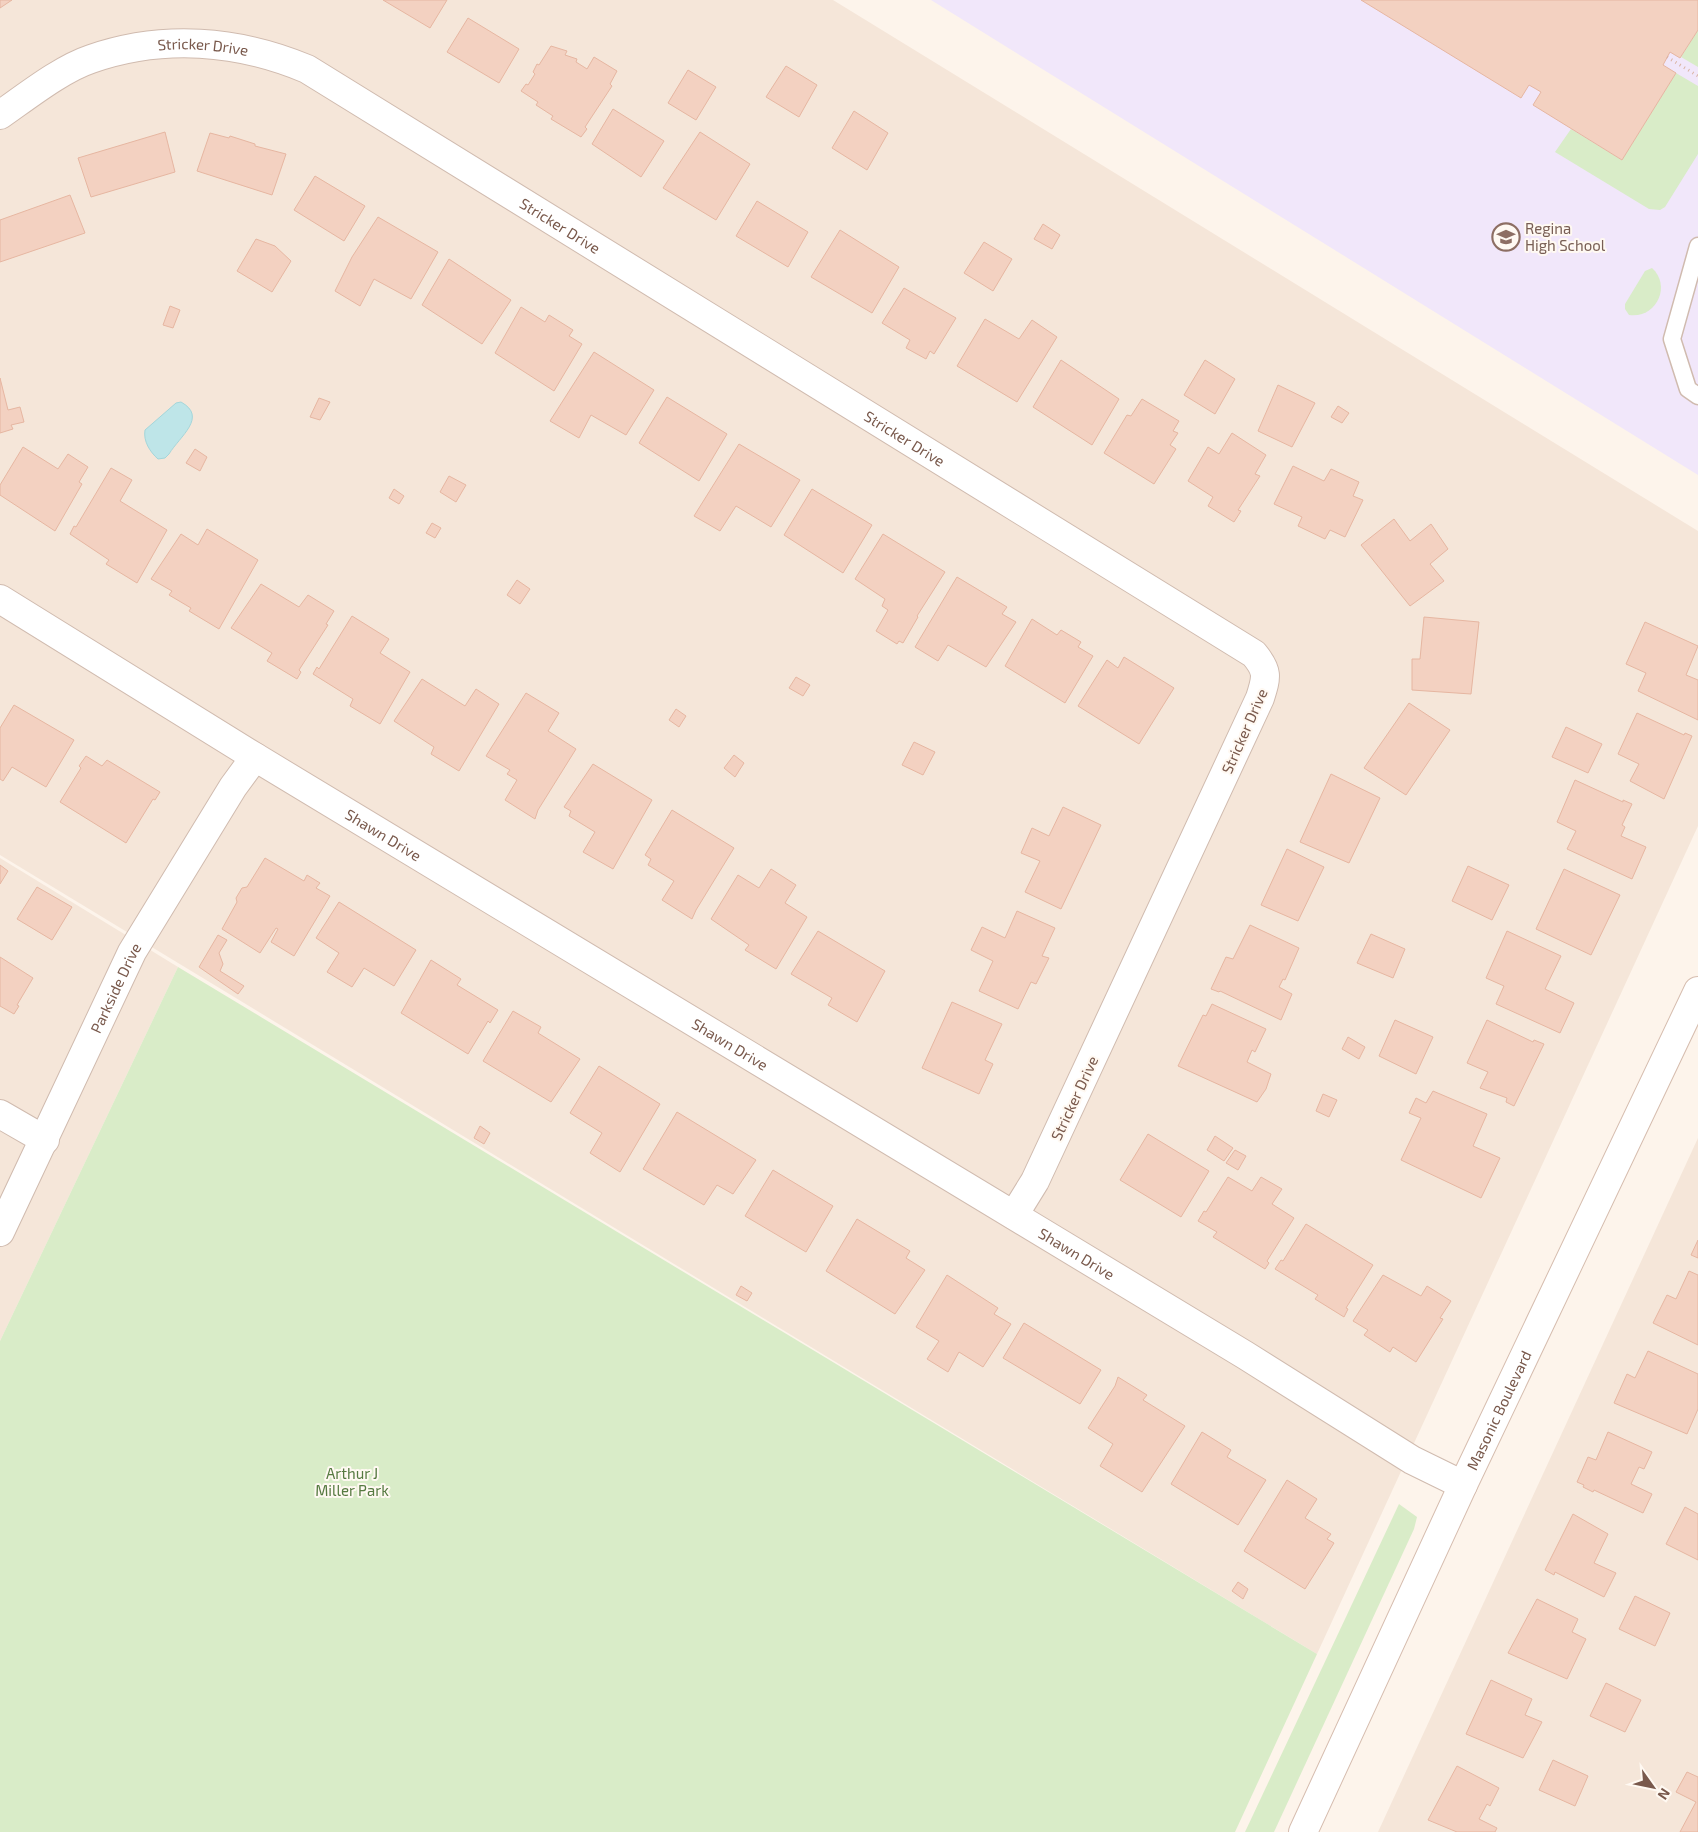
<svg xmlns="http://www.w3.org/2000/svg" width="1698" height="1832" viewBox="0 0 1698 1832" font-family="'Exo 2',sans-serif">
<rect width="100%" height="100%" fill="#fdf4eb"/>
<g fill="#f5e6d9">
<path d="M0,0H833L1698,531V826L1317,1654L0,855Z"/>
<path d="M0,858L178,967L0,1341Z"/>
<path d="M1698,1138V1832H1378Z"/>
</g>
<path fill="#f1e7fa" d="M931,0H1698V475Z"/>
<g fill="#d9ecc8">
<path d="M1698,30V67L1681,57Z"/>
<path d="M1676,73L1698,86V154L1665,207L1660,210L1649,209L1555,152L1571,129L1622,160Z"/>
<path d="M1652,268C1672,286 1656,319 1629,315L1625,309V304L1645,271Z"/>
<path d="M178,967L1317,1654L1235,1832H0V1341Z"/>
<path d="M1399,1504L1417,1517L1414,1529L1274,1832H1245Z"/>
</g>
<path fill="#bee5e8" stroke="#a4d6da" d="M181,402C208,417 180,436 169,454L165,458L158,459C150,452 143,441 145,430L176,403Z"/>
<g fill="#f3d1c1" stroke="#e6b6a1">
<path d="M0,0H12L0,8Z"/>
<path d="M383,0H447L430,28Z"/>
<path d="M1361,0H1698V30L1680,58L1670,52L1663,65L1676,73L1622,160L1533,105L1541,92L1536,89L1529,85L1521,98Z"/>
<path d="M468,18L519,49L499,83L447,52Z"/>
<path d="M551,46L567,51L565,55L577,59L576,62L587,69L594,57L617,71L610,84L612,86L585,127L587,129L581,137L551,119L553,116L536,105L538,102L521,91L526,84L528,85L535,74L533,72L537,64L539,65Z"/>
<path d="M786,66L817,85L799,117L766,97Z"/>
<path d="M688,70L716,87L696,120L668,103Z"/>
<path d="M613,109L664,141L641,177L592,144Z"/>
<path d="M854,111L888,133L867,170L832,148Z"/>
<path d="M165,132L175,172L91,197L78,158Z"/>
<path d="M700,132L750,164L716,220L663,188Z"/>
<path d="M210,133L229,138L230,136L255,144V146L286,154L272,195L197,171Z"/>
<path d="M315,176L365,206L344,241L294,210Z"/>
<path d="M70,195L85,233L0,262V220Z"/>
<path d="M757,201L808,232L788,267L736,236Z"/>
<path d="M378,217L438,252L411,299L374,279L360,306L335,291L352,257Z"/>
<path d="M1043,224L1060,235L1052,249L1034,239Z"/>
<path d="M840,230L899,267L872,313L811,277Z"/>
<path d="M256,239L275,246L291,261L272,292L237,271Z"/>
<path d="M984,242L1012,259L993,291L964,273Z"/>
<path d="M449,259L511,300L482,344L422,305Z"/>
<path d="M904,288L956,318L934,354L930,351L926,359L906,348L910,340L882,323Z"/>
<path d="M170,306L180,310L173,328L163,325Z"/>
<path d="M521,307L545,322L549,315L573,330L569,336L582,344L554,391L495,353Z"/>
<path d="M985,319L1019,339L1032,320L1057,337L1017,402L957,366Z"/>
<path d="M594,352L654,390L626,435L591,415L579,438L550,421Z"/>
<path d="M1061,360L1119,399L1092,445L1033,407Z"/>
<path d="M1205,360L1235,379L1215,414L1184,395Z"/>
<path d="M0,378L8,410L20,407L24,422L11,425L13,429L0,433Z"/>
<path d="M1278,385L1315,403L1292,447L1258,431Z"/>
<path d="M667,397L727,434L699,481L639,443Z"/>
<path d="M319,398L330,402L320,420L310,417Z"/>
<path d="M1142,399L1179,421L1173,431L1178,433L1170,445L1176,449L1154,484L1104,453L1127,415L1131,416Z"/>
<path d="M1338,406L1349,413L1342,423L1331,417Z"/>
<path d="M1232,433L1266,455L1255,474L1260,476L1238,510L1241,511L1234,522L1208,506L1213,497L1188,481L1208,447L1219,454Z"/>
<path d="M739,444L800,480L771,527L736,506L720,531L694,516Z"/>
<path d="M23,447L58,469L68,454L88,467L79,482L82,484L55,531L0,495V485Z"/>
<path d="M195,449L207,457L200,471L186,463Z"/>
<path d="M1293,466L1324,481L1331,469L1359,482L1353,496L1363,500L1345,537L1330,530L1325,539L1298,526L1302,517L1274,504Z"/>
<path d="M111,468L132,480L120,501L167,530L137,583L106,564L109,560L70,534L74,526L76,527Z"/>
<path d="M449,476L466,485L456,502L440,492Z"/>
<path d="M394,489L404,496L399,504L389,498Z"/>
<path d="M812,489L872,525L843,573L784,535Z"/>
<path d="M1394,519L1410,541L1431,524L1448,549L1430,564L1444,581L1410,606L1361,545Z"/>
<path d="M432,523L441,528L435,538L426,533Z"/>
<path d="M207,529L258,560L219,629L189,611L191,608L169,595L172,591L151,579L181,534L198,545Z"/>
<path d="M883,534L945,572L917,616L918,617L903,643L899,641L897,644L876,631L888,610L882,606L885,599L855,579Z"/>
<path d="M957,577L1007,607L1002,614L1016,622L986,667L948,645L938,661L915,647Z"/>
<path d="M517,580L530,589L520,604L507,595Z"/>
<path d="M261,584L299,607L308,595L334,611L326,624L328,625L299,670L301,672L297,679L267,661L272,653L231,628Z"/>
<path d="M352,616L389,639L380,653L410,672L380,724L350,706L353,699L313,674L317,667L319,669Z"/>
<path d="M1424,617L1479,622L1471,694L1412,690V659H1420Z"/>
<path d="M1032,619L1057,635L1061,630L1081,642L1078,647L1093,656L1065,703L1005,666Z"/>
<path d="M1645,622L1698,646L1686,675L1698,680V720L1638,691L1646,673L1626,664Z"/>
<path d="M1124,657L1174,688L1139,744L1078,706L1107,660L1118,668Z"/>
<path d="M796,677L810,685L803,696L789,688Z"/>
<path d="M422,679L465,706L476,689L499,704L459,771L431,754L434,747L394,721Z"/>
<path d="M526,693L559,713L548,731L576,749L538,810L535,819L505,800L517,780L507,774L510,770L486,756Z"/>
<path d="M1409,703L1450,730L1406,795L1364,768Z"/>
<path d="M14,705L74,740L46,787L12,767L3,781L0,779V728Z"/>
<path d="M676,709L686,716L679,727L669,720Z"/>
<path d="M1637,713L1684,735L1685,733L1692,736L1664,799L1630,781L1639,764L1618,754Z"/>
<path d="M1566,727L1602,744L1588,773L1552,757Z"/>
<path d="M914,742L935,752L923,775L902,765Z"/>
<path d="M734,755L744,763L735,777L724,768Z"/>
<path d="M86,756L102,766L107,760L160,792L155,800L153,799L126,843L60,802L81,768L79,766Z"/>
<path d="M593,764L652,800L613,869L583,852L595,832L569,816L571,811L564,807Z"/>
<path d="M1331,774L1380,798L1349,863L1300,842Z"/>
<path d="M1575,780L1623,802V800L1632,804L1622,825L1625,827L1621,836L1646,847L1632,879L1567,849L1576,831L1557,822Z"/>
<path d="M1063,807L1101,825L1061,909L1025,892L1040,861L1021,853L1032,828L1049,836Z"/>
<path d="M672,810L734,848L696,910L692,919L662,900L674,881L648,865L651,859L645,855Z"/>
<path d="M1287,849L1324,867L1298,921L1261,905Z"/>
<path d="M265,858L304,881L307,875L320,883L316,888L330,896L294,956L271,942L278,929L276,928L260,953L222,929L237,902L236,898L242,888L247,887Z"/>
<path d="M0,865L8,871L0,884Z"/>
<path d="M1468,866L1509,885L1492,920L1452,901Z"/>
<path d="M771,869L796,885L785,903L807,917L776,969L745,950L749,945L711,919L738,875L759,888Z"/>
<path d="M1564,869L1620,895L1591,955L1536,929Z"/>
<path d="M37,887L72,907L52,940L17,919Z"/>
<path d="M339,902L416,950L394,986L364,968L352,987L327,972L339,953L316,938Z"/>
<path d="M1017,911L1055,928L1042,956L1049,958L1036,984L1031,982L1018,1009L979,991L993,961L971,950L982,927L1005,938Z"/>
<path d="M1250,925L1299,948L1285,980L1283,979L1279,987L1292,994L1281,1020L1220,991L1219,992L1211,989L1226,957L1233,959Z"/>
<path d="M818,931L885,971L857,1022L828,1005L832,998L791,974Z"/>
<path d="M1507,931L1561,956L1545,989L1574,1003L1560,1033L1496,1004L1504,986L1486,978Z"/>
<path d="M1371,934L1405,949L1393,978L1357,963Z"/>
<path d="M218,935L227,940L219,953L223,964L220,971L244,986L238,994L199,967Z"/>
<path d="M0,957L33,978L17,1005L19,1006L14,1014L0,1006Z"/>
<path d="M431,960L461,979L457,985L498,1010L490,1023L488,1021L468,1054L401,1013Z"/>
<path d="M952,1002L1002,1024L985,1060L993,1064L979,1094L922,1068Z"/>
<path d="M1212,1004L1266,1029L1255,1052L1252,1050L1247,1062L1271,1074L1266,1089L1257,1102L1178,1066L1203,1015L1206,1016Z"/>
<path d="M513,1011L541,1027L538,1033L580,1059L551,1102L483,1061Z"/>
<path d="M1395,1020L1433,1037L1416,1074L1379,1056Z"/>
<path d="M1487,1020L1533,1042L1534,1040L1544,1044L1514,1106L1506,1102L1507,1098L1480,1088L1488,1072L1467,1063Z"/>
<path d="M1348,1037L1365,1047L1359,1059L1342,1049Z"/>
<path d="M599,1066L660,1104L620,1172L590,1153L602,1133L570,1113Z"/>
<path d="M1433,1091L1487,1114L1473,1146L1500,1158L1481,1198L1401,1160L1421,1118L1409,1113L1416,1098L1426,1103Z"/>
<path d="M1323,1094L1337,1100L1329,1117L1316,1111Z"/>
<path d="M677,1112L756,1160L733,1194L717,1185L704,1205L643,1169Z"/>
<path d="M480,1126L490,1133L484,1144L474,1138Z"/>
<path d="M1148,1134L1209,1171L1181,1217L1120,1180Z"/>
<path d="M1215,1136L1233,1148L1224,1161L1207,1150Z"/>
<path d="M1235,1150L1246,1156L1238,1170L1226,1163Z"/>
<path d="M773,1170L833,1206L806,1252L745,1216Z"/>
<path d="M1228,1177L1252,1191L1261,1177L1282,1189L1272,1204L1294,1218L1267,1261L1269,1263L1265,1269L1213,1237L1217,1232L1198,1221L1204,1211L1206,1212Z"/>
<path d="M857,1219L910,1251L906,1258L925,1270L895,1314L826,1271Z"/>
<path d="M1306,1224L1373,1265L1346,1308L1348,1309L1344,1317L1315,1299L1318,1295L1275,1269L1281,1260L1283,1261Z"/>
<path d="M1698,1240V1258L1691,1255Z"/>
<path d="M1689,1271L1698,1275V1345L1653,1323L1667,1295L1676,1299Z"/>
<path d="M947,1275L998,1308L994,1314L1011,1324L983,1367L959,1352L948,1372L927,1359L939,1341L916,1327Z"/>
<path d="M1383,1275L1421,1296L1427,1286L1451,1301L1440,1318L1443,1319L1416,1362L1393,1347L1390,1352L1364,1335L1368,1330L1353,1321Z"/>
<path d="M741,1286L752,1293L747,1301L736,1295Z"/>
<path d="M1024,1323L1101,1370L1080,1404L1003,1358Z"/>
<path d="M1648,1351L1698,1374V1409L1687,1434L1614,1403L1627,1374L1635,1378Z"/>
<path d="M1118,1377L1147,1395L1143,1400L1185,1426L1142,1492L1100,1466L1113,1444L1088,1428L1115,1386Z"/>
<path d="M1202,1432L1231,1450L1227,1457L1266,1480L1238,1525L1171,1484Z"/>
<path d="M1608,1432L1652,1452L1644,1469L1639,1467L1631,1484L1652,1494L1643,1513L1594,1490L1593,1492L1583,1487L1584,1485L1577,1482L1588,1457L1596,1460Z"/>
<path d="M1287,1480L1317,1499L1305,1518L1331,1534L1327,1539L1334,1543L1305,1589L1244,1551Z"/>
<path d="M1685,1507L1698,1514V1560L1666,1544Z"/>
<path d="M1573,1514L1608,1534L1594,1563L1616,1573L1604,1597L1555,1572L1554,1575L1545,1570Z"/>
<path d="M1238,1582L1248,1589L1243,1599L1232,1591Z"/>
<path d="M1635,1596L1670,1613L1655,1646L1619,1629Z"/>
<path d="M1537,1599L1578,1619L1572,1632L1586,1639L1567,1679L1508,1653Z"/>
<path d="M1491,1680L1532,1699L1525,1715L1542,1722L1523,1758L1466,1734Z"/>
<path d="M1606,1683L1641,1700L1625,1732L1590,1716Z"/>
<path d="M1553,1760L1588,1776L1575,1806L1539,1790Z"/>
<path d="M1457,1766L1499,1788L1490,1806L1487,1804L1479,1819L1497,1828L1495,1832H1457L1428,1820Z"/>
<path d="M1687,1772L1698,1777V1832H1680L1696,1802L1676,1792Z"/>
</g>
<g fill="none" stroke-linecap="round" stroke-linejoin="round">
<g stroke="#d0bbaf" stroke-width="19">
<path id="lane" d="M1698,246L1672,339L1688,389L1698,396"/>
</g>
<g stroke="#d0bbaf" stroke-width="30">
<g id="street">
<path id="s1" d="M0,115C26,97 61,69 91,59C163,34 238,40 307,69L1254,654C1268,671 1267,676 1260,698L1035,1181L1014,1215"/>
<path id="s2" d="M0,599L255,757L1245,1355L1412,1460L1463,1485"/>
<path d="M0,1114L45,1140"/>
<path id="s3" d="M0,1232L132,952L233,787L255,757"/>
</g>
</g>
<g stroke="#d6bdaf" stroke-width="30">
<g id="secondary">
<path id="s4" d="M1303,1832L1463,1485L1698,991"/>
</g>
</g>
<path stroke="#d9b4a4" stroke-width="3" stroke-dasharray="1 4" stroke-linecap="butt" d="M1667,57L1698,76"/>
<use href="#lane" stroke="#fff" stroke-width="16"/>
<use href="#street" stroke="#fff" stroke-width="28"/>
<use href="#secondary" stroke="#fff" stroke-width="28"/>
</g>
<defs>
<g id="school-ring" transform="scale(1.4375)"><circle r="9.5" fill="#fff9f2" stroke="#8d6e63" stroke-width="1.5"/><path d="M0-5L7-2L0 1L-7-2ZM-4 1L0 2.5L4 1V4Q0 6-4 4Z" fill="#8d6e63"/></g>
</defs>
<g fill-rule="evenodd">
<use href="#school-ring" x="1506" y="237"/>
</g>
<g text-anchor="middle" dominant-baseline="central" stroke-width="4" stroke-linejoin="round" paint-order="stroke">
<g font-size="15" fill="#79594c" stroke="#fff9f2">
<text stroke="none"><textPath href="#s1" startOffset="221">Stricker Drive</textPath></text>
<text stroke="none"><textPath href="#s1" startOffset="626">Stricker Drive</textPath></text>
<text stroke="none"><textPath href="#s1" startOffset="1031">Stricker Drive</textPath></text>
<text transform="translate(1244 731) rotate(-66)">Stricker Drive</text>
<text stroke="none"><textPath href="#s2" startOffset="450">Shawn Drive</textPath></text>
<text stroke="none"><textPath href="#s3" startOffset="270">Parkside Drive</textPath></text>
<text stroke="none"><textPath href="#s2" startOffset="855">Shawn Drive</textPath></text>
<text transform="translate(1074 1098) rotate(-65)">Stricker Drive</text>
<text stroke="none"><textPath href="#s2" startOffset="1260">Shawn Drive</textPath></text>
<text stroke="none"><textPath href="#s4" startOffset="465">Masonic Boulevard</textPath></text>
</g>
<g font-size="15" fill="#785e54" stroke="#fff9f2" text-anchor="start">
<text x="1525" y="228">Regina<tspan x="1525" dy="17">High School</tspan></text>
</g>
<g font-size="15" fill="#567a41" stroke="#fff9f2">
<text x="352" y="1473">Arthur J<tspan x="352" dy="17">Miller Park</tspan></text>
</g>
</g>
<g transform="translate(1653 1787) rotate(123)" stroke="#fff9f2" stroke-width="4" paint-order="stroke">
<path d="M0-4L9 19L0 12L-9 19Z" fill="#79594c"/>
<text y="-8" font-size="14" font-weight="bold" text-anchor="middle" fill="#79594c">N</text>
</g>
</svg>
